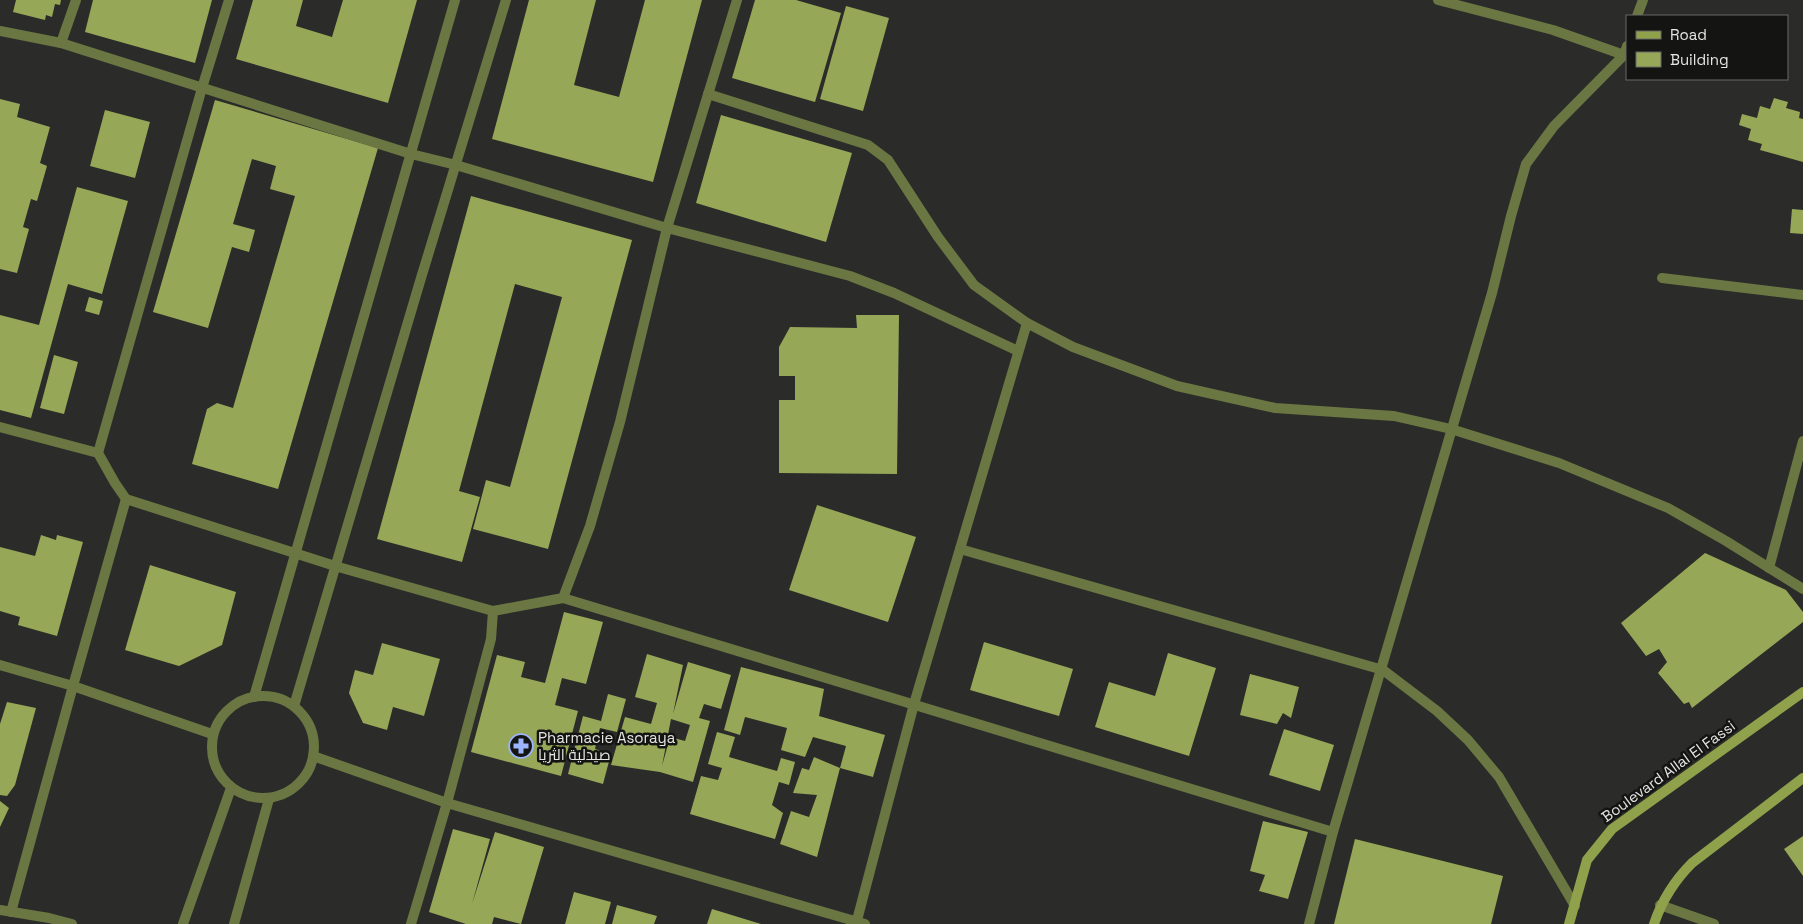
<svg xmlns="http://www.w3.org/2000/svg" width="1803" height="924" viewBox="0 0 1803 924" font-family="'Space Grotesk',Cairo,sans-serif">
<rect width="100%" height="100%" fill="#2b2c29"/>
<g fill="#96a757" fill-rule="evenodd">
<path d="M16,0H61L60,5L55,4L52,17L46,15L45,20L13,12Z"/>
<path d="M93,0H212L195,63L85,32Z"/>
<path d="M253,0H303L296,26L332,37L343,0H417L388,103L236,59Z"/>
<path d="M529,0H596L574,85L619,97L645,0H702L653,182L492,139Z"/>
<path d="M755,0H796L841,13L815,102L732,78Z"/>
<path d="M846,6L889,18L863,111L820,99Z"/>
<path d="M1774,98L1788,102L1786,108L1800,112L1799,118L1803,119V162L1760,150L1762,144L1748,140L1751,129L1739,125L1742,114L1757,118L1760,106L1770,109Z"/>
<path d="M0,99L20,104L17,117L50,127L40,163L47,166L37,201L31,199L23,227L29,229L17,273L0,269Z"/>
<path d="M215,100L378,148L278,489L192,464L207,409L217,403L233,408L295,196L270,189L276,166L252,159L233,224L255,230L249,252L232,247L208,328L153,312Z"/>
<path d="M105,110L150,122L135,178L90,166Z"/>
<path d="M721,115L852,153L826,242L696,203Z"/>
<path d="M77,187L128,201L102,294L68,284L31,418L0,410V315L39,325Z"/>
<path d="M471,196L632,240L548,549L473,529L486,480L510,487L562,297L515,284L459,491L480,497L462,562L377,539Z"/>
<path d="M1792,209L1803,210V234L1790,233Z"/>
<path d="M89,297L103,301L99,315L85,311Z"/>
<path d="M856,315H899L897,474L779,473V400H795V376H779V347L790,327L857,328Z"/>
<path d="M54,355L78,362L64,414L40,408Z"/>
<path d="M817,505L916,537L888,622L789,590Z"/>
<path d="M41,535L56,540L57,535L83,542L57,636L18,625L20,617L0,611V547L35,556Z"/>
<path d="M1705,553L1786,590L1803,612V622L1692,708L1689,702L1684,704L1658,673L1667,662L1659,649L1646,656L1621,623Z"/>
<path d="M150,565L236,592L222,645L179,666L125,650Z"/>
<path d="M564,612L603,622L586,684L562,678L555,705L578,711L561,776L471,752L497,655L525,662L521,677L545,683Z"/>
<path d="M984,642L1073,669L1059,716L970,690Z"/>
<path d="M382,643L440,659L424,716L393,707L387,730L363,723L349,693L355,670L373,675Z"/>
<path d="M1168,653L1216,668L1189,756L1095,727L1109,682L1155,696Z"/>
<path d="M647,654L683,665L673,714L688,662L731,675L721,709L704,704L699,718L710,721L693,782L660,772L611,765L625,717L651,724L657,703L635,697ZM671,719L690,725L685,741L670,737L662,766Z"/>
<path d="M741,667L824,689L819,716L885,735L873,777L840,768L817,857L780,844L791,811L809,817L817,795L793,793L802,768L809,770L814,757L840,768L846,746L813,737L805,757L781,750L787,728L745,717L740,735L724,730Z"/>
<path d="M1250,674L1299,687L1291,718L1283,713L1277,724L1240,715Z"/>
<path d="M608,694L626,699L617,732L600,728L595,749L611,754L603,784L568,774L583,716L601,721Z"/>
<path d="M7,702L36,708L15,785L7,796L0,795V724Z"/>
<path d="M1284,729L1334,745L1320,791L1269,775Z"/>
<path d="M717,732L735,737L729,757L777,771L781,758L795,762L789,785L779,782L772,805L783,813L775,839L690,814L701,776L718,780L722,768L708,764Z"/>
<path d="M0,801L9,808L0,827Z"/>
<path d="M1263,821L1308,832L1288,899L1259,891L1265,875L1250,871Z"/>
<path d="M453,829L490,839L472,904L495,832L544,847L521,924L494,917L492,924H466L429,912Z"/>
<path d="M1803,836V876L1784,849Z"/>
<path d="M1355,839L1503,876L1491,924H1334Z"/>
<path d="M574,892L611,902L605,924H565Z"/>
<path d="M617,905L657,916L654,924H612Z"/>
<path d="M712,909L761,924H707Z"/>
</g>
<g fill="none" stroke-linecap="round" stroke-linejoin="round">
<g stroke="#6b7743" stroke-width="10">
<path d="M1438,0L1553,30L1624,55"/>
<path d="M1637,16L1643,0"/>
<path d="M0,31L61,43L411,154L456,165L667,228L850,276L894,293L1018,351"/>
<path d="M61,43L76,0"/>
<path d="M708,94L868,145L888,160L938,237L974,285L1027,323L1073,347L1177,386L1275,408L1394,416L1451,429L1559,463L1668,508L1726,541L1803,589"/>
<path d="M1662,278L1803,295"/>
<path d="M0,427L98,453L115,483L126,499L335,566L493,611"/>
<path d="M98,453L202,88L229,0"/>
<path d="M960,549L1383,670L1437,711L1468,740L1499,777L1575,906"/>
<path d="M1769,568L1803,441"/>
<path d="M563,598L1333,832"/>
<path d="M0,665L73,686L212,734"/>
<circle cx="263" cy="747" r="51"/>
<path d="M254,697L455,0"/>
<path d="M294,706L421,278L506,0"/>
<path d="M313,756L447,803L865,924"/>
<path d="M1660,905L1714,924"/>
<path d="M0,910L49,918L72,924"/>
<path d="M11,912L73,686L126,499"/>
<path d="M183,924L231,788"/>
<path d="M234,924L269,799"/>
<path d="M411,924L447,803L491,639L493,611L563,598L590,526L620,422L667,228L737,0"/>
<path d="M856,924L914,704L1027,323"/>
<path d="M1309,924L1333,832L1492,293L1511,216L1526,164L1554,126L1624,55L1627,46"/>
</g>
<g stroke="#8fa14b" stroke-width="10">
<path d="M1569,924L1587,860L1612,829L1803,692"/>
<path d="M1654,924C1662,900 1674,881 1692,863L1803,778"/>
</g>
</g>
<defs>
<g id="pharmacy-ring" transform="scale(1.25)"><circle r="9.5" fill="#141413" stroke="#9bb4fd" stroke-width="1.5"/><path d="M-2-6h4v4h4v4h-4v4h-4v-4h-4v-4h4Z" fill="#9bb4fd"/></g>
</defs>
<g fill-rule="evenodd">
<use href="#pharmacy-ring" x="521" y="746"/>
</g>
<g text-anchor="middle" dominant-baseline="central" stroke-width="5" stroke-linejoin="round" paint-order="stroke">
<g font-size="15" fill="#e5e6e4" stroke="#141413" text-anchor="start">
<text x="538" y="737">Pharmacie Asoraya<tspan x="538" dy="17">صيدلية الثريا</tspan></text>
</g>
<g font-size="15" fill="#e5e6e4" stroke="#141413">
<text transform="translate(1668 771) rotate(-36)">Boulevard Allal El Fassi</text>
</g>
</g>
<rect x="1626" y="15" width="162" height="65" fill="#141413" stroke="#686867"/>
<rect x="1636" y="31" width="25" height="8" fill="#8fa14b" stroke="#686867"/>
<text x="1670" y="40" font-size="15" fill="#e5e6e4">Road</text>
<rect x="1636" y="52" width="25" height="15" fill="#96a757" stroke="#686867"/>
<text x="1670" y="65" font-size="15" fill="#e5e6e4">Building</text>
</svg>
